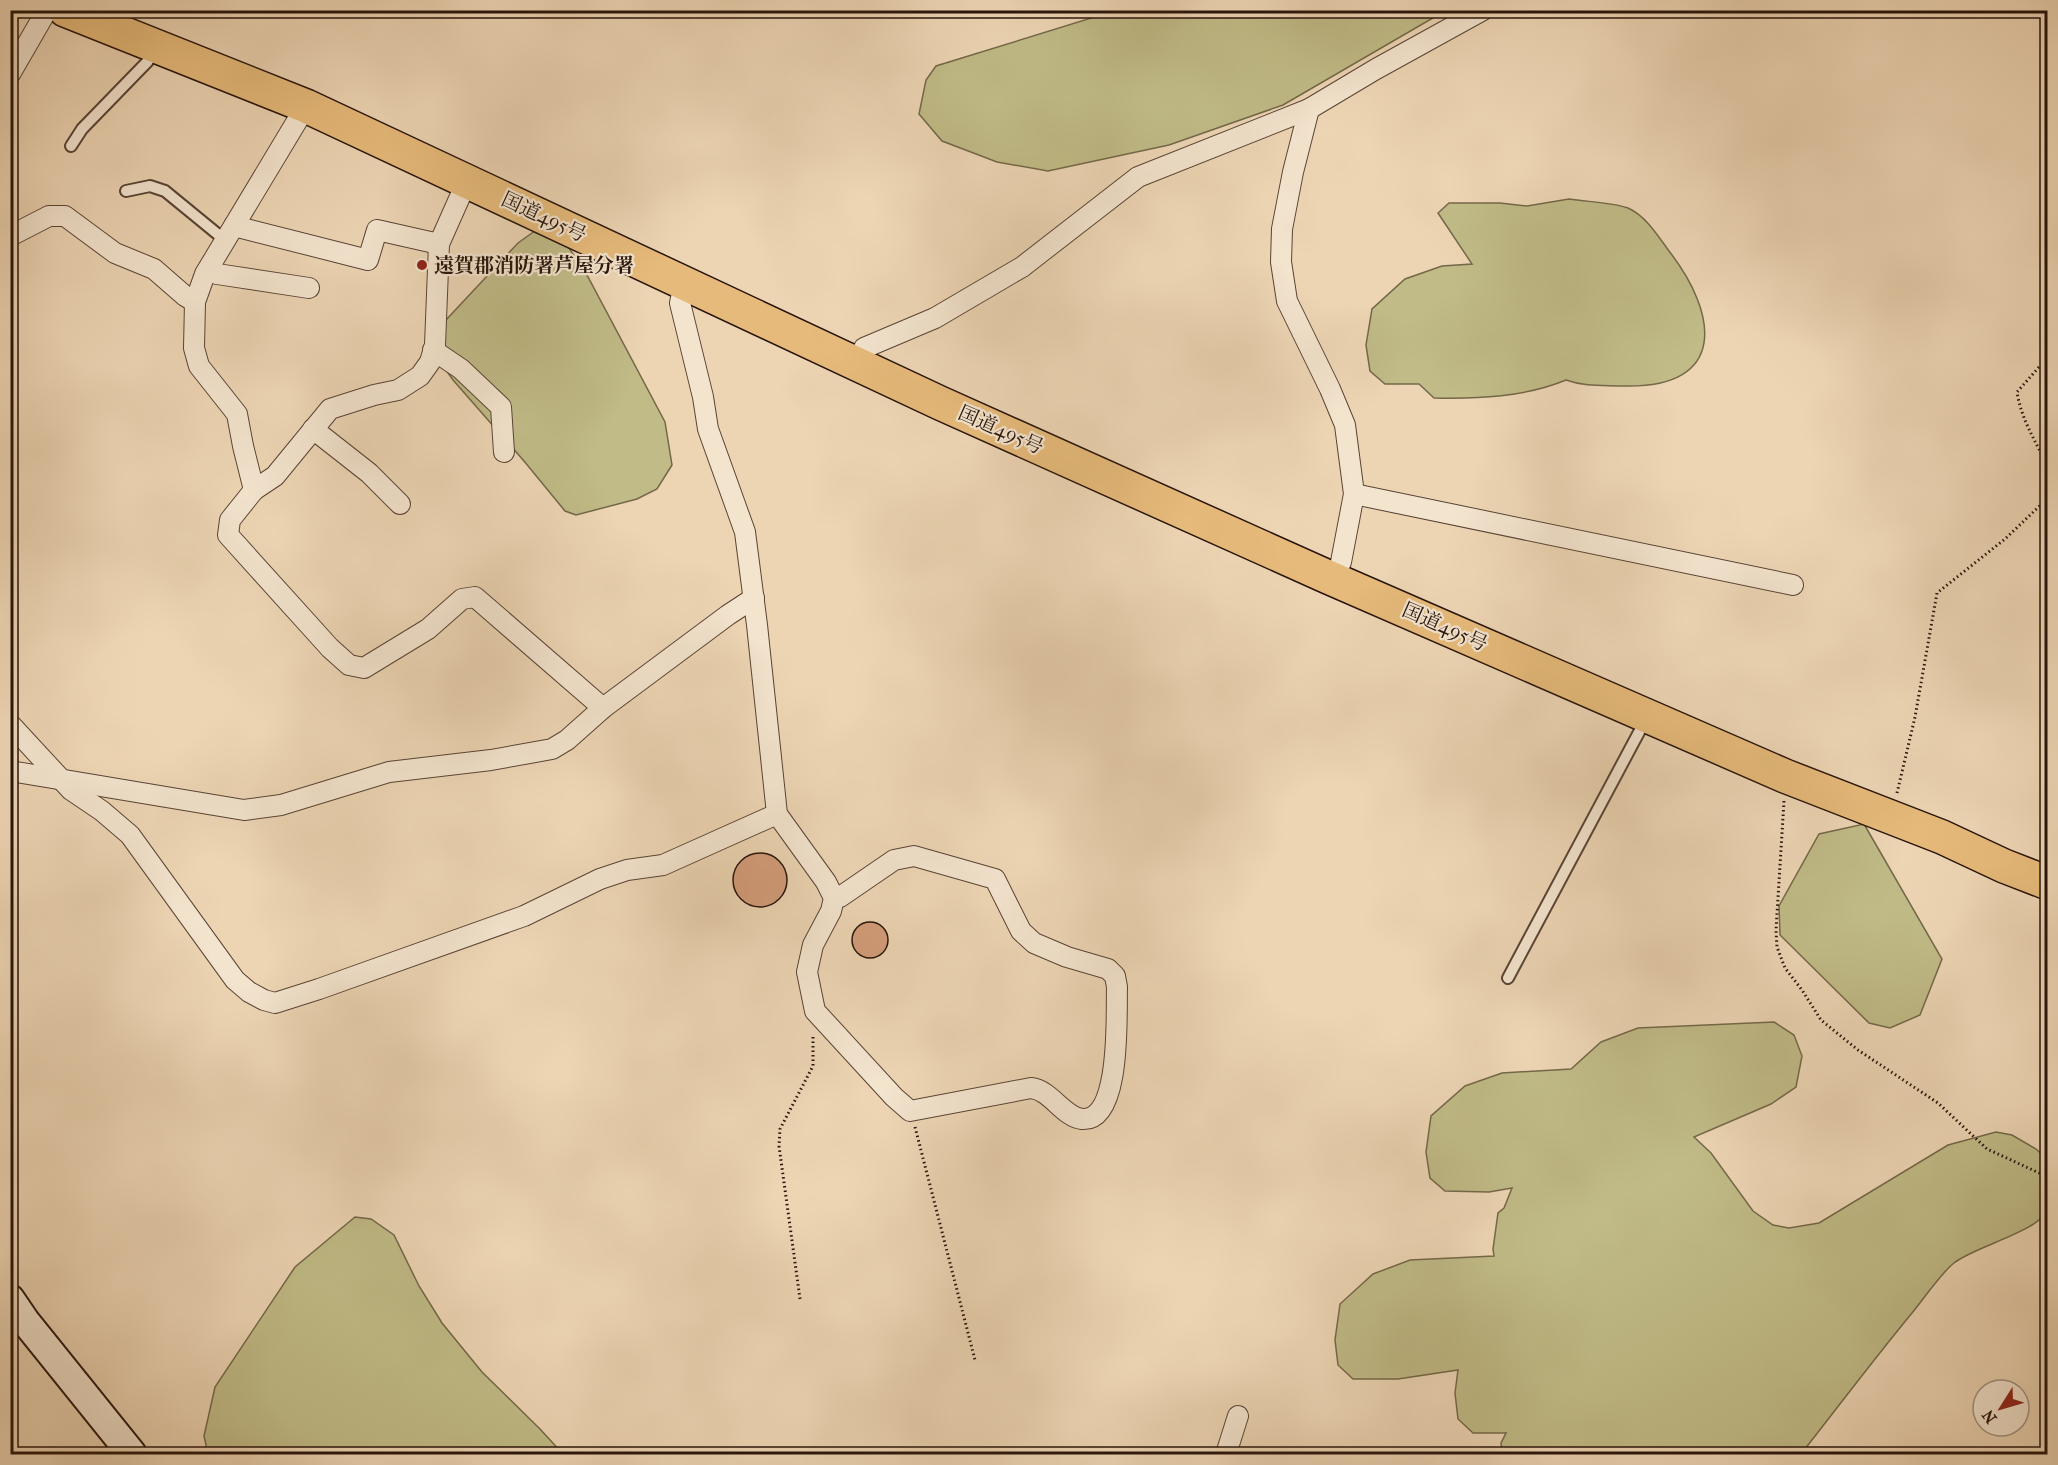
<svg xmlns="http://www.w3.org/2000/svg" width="2058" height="1465" viewBox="0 0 2058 1465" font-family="'IM FELL French Canon','Noto Serif JP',serif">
<rect width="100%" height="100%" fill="#edd5b4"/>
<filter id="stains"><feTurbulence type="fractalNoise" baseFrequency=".00333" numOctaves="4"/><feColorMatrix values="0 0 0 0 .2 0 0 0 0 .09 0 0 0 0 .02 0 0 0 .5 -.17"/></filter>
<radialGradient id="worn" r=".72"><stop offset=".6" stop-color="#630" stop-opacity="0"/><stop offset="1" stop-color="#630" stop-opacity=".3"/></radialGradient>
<g fill="#c0bb87" stroke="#746849" stroke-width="1.5">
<path d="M1114,11V10L1445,11L1283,105L1169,145L1048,171L997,162L942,141L919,114L926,80L936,66Z"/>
<path d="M1569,199C1588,202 1611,202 1628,208C1646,216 1658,236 1669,251C1718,314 1728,388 1625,386C1604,385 1585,387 1566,380C1525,397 1478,399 1434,398L1419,384H1385L1370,371L1366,345L1372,309L1405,279L1442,266L1472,264L1438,213L1449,203H1500L1527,206Z"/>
<path d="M539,228H556L588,277L665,422L672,465L657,489L637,499L576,515L565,511L524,461L453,380L436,356L446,320L518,243Z"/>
<path d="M1864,824L1942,959L1920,1015L1890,1028L1869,1023L1780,935L1779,906L1819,834Z"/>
<path d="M1774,1022L1794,1035L1802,1056L1796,1087L1771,1104L1694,1137L1711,1153L1753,1211L1773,1225L1789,1228L1819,1223L1948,1145L1996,1132L2012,1135L2036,1149L2047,1159L2048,1209C2039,1232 1975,1246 1954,1263C1941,1273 1923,1300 1912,1313C1874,1359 1838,1407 1801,1454H1504L1502,1453L1501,1443L1506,1433H1473L1458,1419L1455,1393L1458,1370L1398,1379H1353L1338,1365L1335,1340L1340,1304L1373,1274L1410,1260L1494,1256L1493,1249L1498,1213L1504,1208L1512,1188L1489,1192L1445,1191L1430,1178L1426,1152L1431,1116L1465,1086L1502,1073L1571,1069L1601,1042L1638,1028Z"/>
<path d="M355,1217L371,1219L394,1235L419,1286L442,1323L482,1372L540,1429L563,1454H208L204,1436L215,1387L295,1267Z"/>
</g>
<g fill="#d49d7a" stroke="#28140b" stroke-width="1.5">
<circle cx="760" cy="880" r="27"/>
<circle cx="870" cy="940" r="18"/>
</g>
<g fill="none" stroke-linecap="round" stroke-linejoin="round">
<g stroke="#594435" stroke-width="14">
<g id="lane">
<path d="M71,146L82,129L148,61L154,48"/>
<path d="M126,191L150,186L165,191L226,241"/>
<path d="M1508,978L1646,719"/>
</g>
</g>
<g stroke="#594435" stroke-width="22">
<g id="street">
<path d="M10,74L47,10"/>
<path d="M306,106L205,274L195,302L194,348L199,366L237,414L243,446L254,490L230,520L228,535L330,648L349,665L364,668L428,629L462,599L475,597L603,708"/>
<path d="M1309,109L1293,172L1282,229L1281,262L1287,301L1330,389L1345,425L1354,494L1341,562"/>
<path d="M234,226L368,260L377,230L439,244"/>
<path d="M14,234L49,216H65L115,253L154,269L185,296L195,302"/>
<path d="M208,270L217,274L309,288"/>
<path d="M684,282L680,303L703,397L708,429L745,532L757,625L777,814L826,882L834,898L831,911L813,945L807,972L815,1011L894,1097L910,1111L1031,1088C1051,1090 1063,1117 1082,1119C1122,1122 1116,1013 1117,987L1115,976L1108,969L1067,957L1034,943L1021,931L995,879L914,856L894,860L840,897L834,898"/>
<path d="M864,348L935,318L1022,267L1138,177L1309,109L1376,69L1483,10"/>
<path d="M433,350L461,369L501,407L504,452"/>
<path d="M313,429L369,473L400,504"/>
<path d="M254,490L275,476L330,409L374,395L398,390L420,376L430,362L435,345L439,244L467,181"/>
<path d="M1354,494L1793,585"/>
<path d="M10,724L71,790L102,811L130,835L235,980L249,992L264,1000L275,1003L319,989L524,916L600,879L627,870L663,865L777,814"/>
<path d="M10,771L244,810L281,805L389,772L491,760L552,749L567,740L603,708L728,615L754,598"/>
<path d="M1226,1454L1238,1416"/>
</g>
</g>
<g stroke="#28140b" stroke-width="32">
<path id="secondary" d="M10,1299L25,1321L132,1454"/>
</g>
<g stroke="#28140b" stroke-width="36">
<path id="highway" d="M65,10L306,106L940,403L1328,577L1785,776L1942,837L2004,866L2048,883"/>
</g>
<g stroke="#28140b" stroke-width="3" stroke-dasharray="1.5 3" stroke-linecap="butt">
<path d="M2048,207L2045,209L2048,217"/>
<path d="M2048,357L2017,392C2021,419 2036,442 2048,467"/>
<path d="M1897,793L1915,717L1937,593L2005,539L2048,498"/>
<path d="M1784,801L1776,930L1777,947L1785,968L1802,990L1821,1020L1858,1050L1938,1103L1987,1149L2048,1177"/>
<path d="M915,1127L975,1360"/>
<path d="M800,1299L779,1146L780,1129L813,1066V1037"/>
</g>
<use href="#lane" stroke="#f3e4ce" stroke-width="10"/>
<use href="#street" stroke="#f3e4ce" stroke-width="20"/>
<use href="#secondary" stroke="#f3e4ce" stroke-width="28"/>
<use href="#highway" stroke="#e6ba7a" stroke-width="33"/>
</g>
<circle fill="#8f2418" stroke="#f3e4ce" stroke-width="2" cx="422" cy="265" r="6"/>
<g text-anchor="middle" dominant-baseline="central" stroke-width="4.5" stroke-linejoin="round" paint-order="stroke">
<g font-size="20" fill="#28140b" stroke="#f3e4ce">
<text transform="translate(544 217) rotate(25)">国道495号</text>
<text transform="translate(1001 430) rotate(24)">国道495号</text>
<text transform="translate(1445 627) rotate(24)">国道495号</text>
</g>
<g font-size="20" font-weight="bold" fill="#28140b" stroke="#f3e4ce" text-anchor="start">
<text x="434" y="265">遠賀郡消防署芦屋分署</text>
</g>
</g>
<rect width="2058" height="1465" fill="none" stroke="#edd5b4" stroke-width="36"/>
<rect x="12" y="12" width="2034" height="1441" fill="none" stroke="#28140b" stroke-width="3"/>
<rect x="18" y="18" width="2022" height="1429" fill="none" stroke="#28140b" stroke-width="1.5"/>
<g transform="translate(2001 1408) rotate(233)"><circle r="28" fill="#f3e4ce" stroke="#a29180" stroke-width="1.5"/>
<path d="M0-4.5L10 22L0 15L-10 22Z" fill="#8f2418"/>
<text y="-9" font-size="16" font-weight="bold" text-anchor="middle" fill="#28140b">N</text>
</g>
<rect width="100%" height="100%" filter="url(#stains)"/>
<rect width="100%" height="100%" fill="url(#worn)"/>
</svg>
